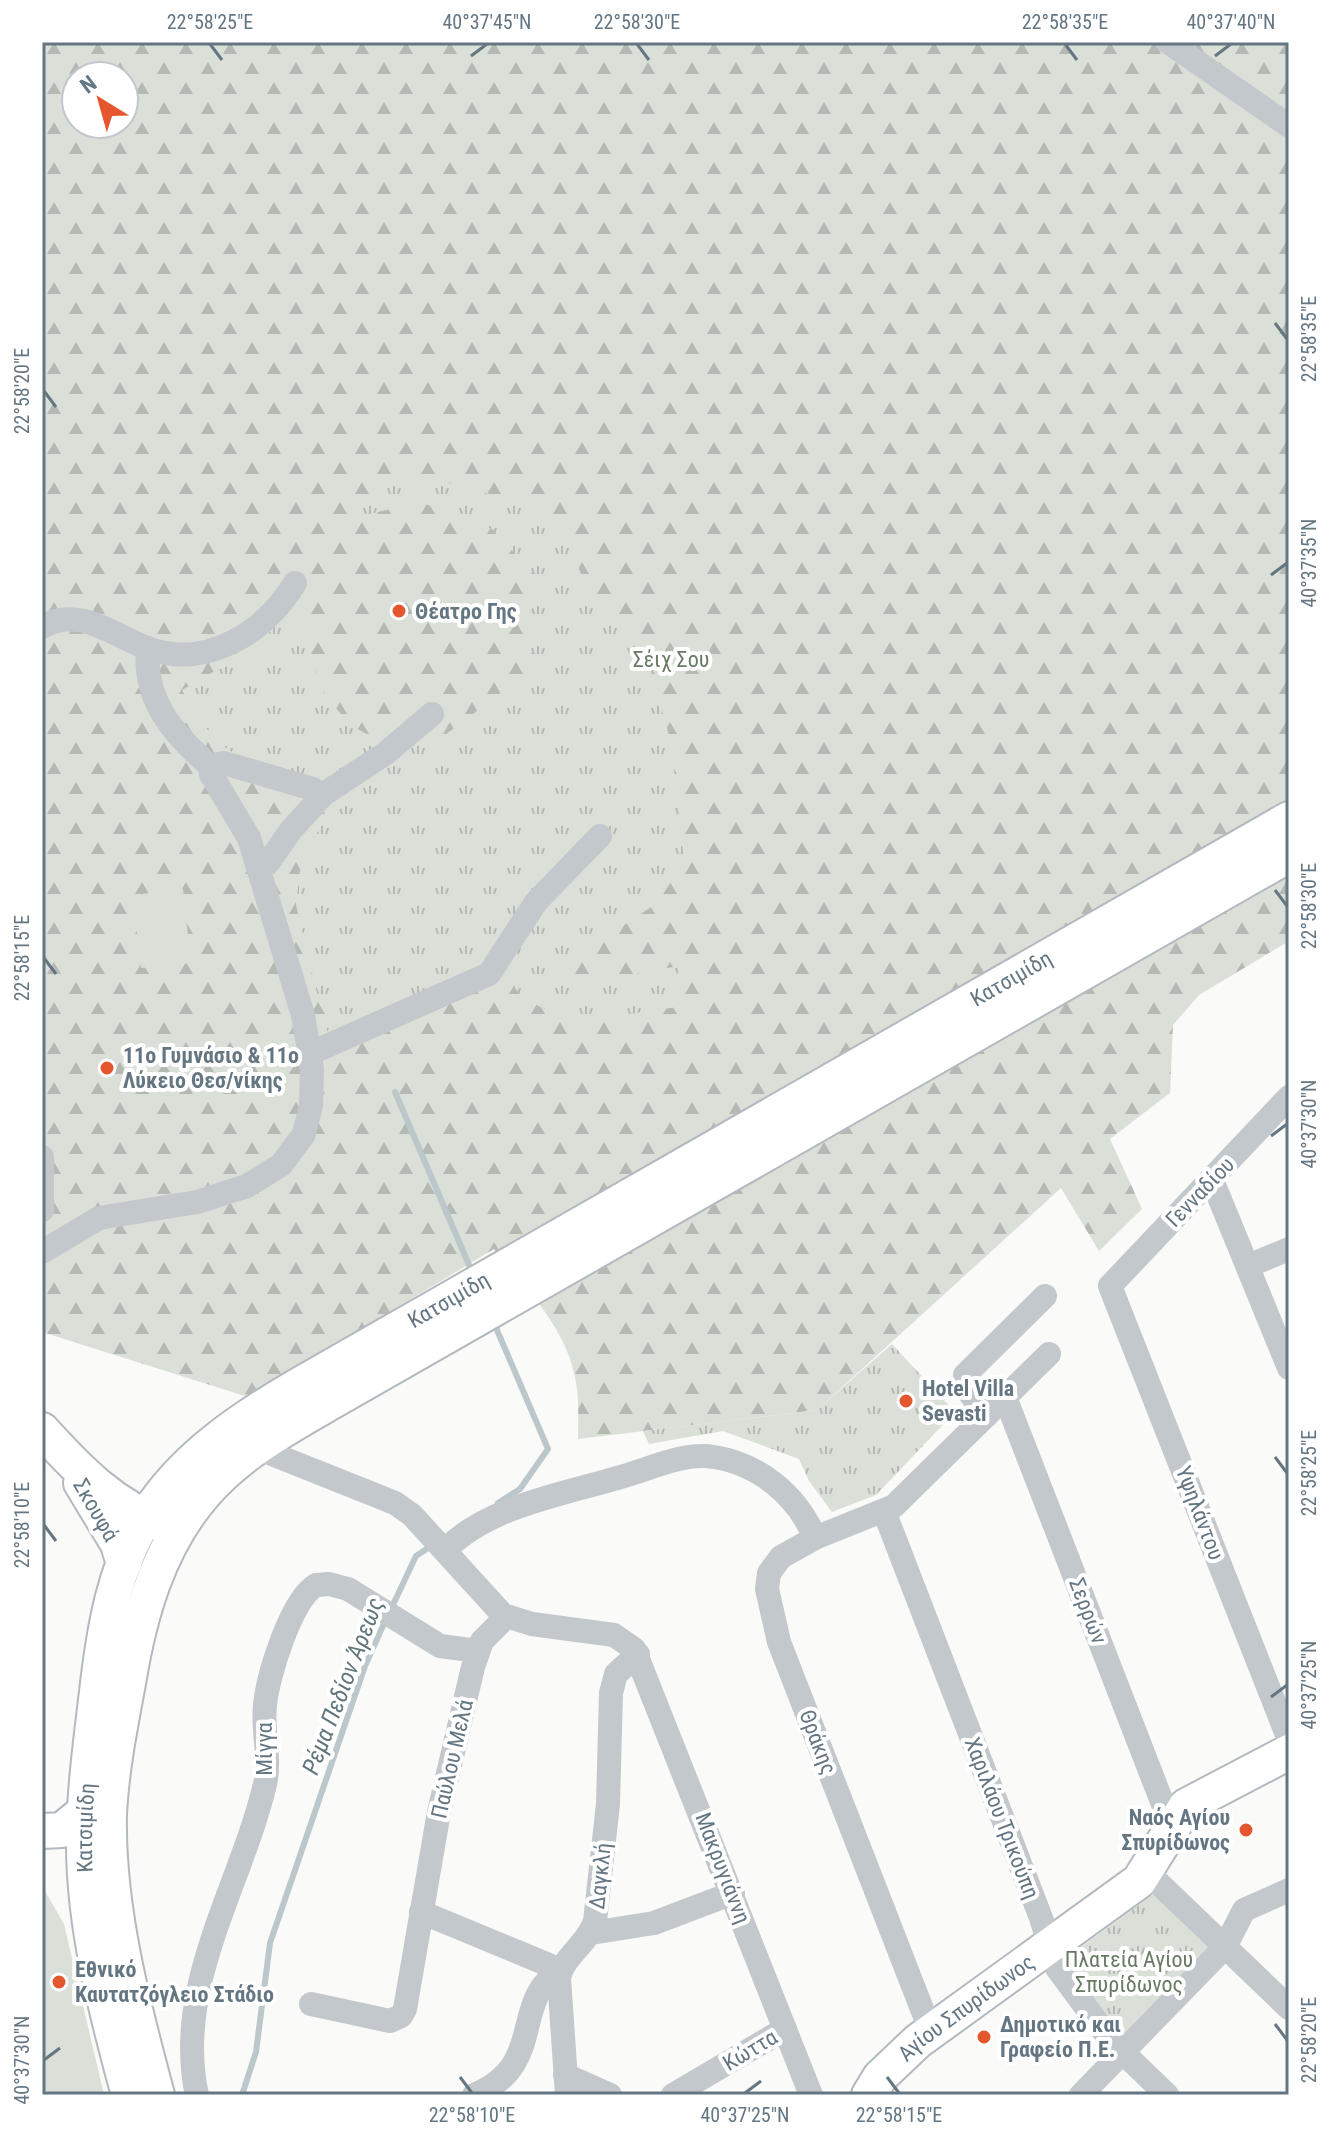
<svg xmlns="http://www.w3.org/2000/svg" width="1331" height="2137" viewBox="0 0 1331 2137" font-family="'Roboto Condensed',sans-serif">
<defs>
<pattern id="forest-firs" width="22" height="20" patternUnits="userSpaceOnUse" patternTransform="scale(2)"><rect width="22" height="20" fill="#dadfd7"/><path d="M5 1l3.5 6h-7zM16 11l3.5 6h-7z" fill="#b4b9b4"/></pattern>
<pattern id="park-tufts" width="24" height="20" patternUnits="userSpaceOnUse" patternTransform="scale(2)"><rect width="24" height="20" fill="#dadfd7"/><path d="M3 7l-1-3M5 7V3M7 7l1-3M15 17l-1-3M17 17v-4M19 17l1-3" fill="none" stroke="#b4b9b4"/></pattern>
</defs>
<rect width="100%" height="100%" fill="#fafaf8"/>
<path fill="url(#forest-firs)" fill-rule="evenodd" d="M42,42H1289V941L1199,995L1173,1025L1170,1093L1110,1139L1142,1209L1099,1251L1061,1188L817,1410L578,1439C578,1423 579,1405 577,1389C571,1333 528,1290 494,1249L248,1397L42,1332ZM76,76H124V124H76Z"/>
<g fill="url(#park-tufts)">
<path d="M422,476L543,508L562,533L577,566L650,667L671,743L684,862L657,903L571,961L560,974L564,987L678,966L677,1007C609,1017 518,1038 496,949L478,966L337,1035L327,1031L326,1025L339,1013L325,993L318,997L296,905L301,862L324,820L358,797L346,782C269,779 217,762 182,690L213,672L259,653L274,624L299,622L325,696L351,725L389,747L437,741L547,658L527,651V620L543,584L492,529L420,502L349,519L375,491Z"/>
<path d="M892,1344L955,1412L876,1495L832,1512L809,1481L799,1459L723,1431L649,1444L643,1431L817,1410Z"/>
<path d="M1159,1890L1219,1948L1123,2045L1061,1962Z"/>
</g>
<g fill="#dadfd7">
<path d="M183,889L191,963L141,968L133,895Z"/>
<path d="M42,1886L64,1924L104,2095H42Z"/>
</g>
<g fill="none" stroke-linecap="round" stroke-linejoin="round">
<g stroke="#bbc7cb" stroke-width="6">
<path d="M395,1092L472,1272"/>
<path d="M494,1323L548,1449L520,1489L498,1503"/>
<path d="M391,1609L416,1556L431,1546"/>
<path d="M242,2095L256,2052L270,1943L365,1666L386,1619"/>
</g>
<g stroke="#b3babf" stroke-width="38">
<g id="secondary">
<path d="M42,1430C79,1471 114,1507 167,1526"/>
<path d="M81,1483L118,1544L124,1564"/>
<path d="M42,1831L62,1830L85,1811"/>
<path id="s1" d="M129,2095C107,2014 84,1929 84,1844C84,1793 91,1742 97,1692C104,1630 114,1566 149,1512C185,1456 244,1417 301,1384L1289,819"/>
<path d="M157,2095C133,2006 107,1908 109,1815C111,1771 120,1726 128,1683C139,1616 158,1547 204,1494C238,1454 286,1428 331,1402L1289,855"/>
<path id="s2" d="M869,2095L880,2077L918,2041L1139,1881L1186,1806L1289,1752"/>
</g>
</g>
<g stroke="#c3c8cc" stroke-width="24">
<path d="M1168,42L1289,126"/>
<path d="M42,627C79,605 114,636 147,648C207,670 265,632 295,583"/>
<path d="M148,648C143,700 173,734 210,766L224,763L313,789L319,796L324,794"/>
<path d="M259,868L268,863L291,830L324,794L386,753L432,714"/>
<path d="M311,1053L489,974L536,902L600,836"/>
<path d="M1289,1097L1110,1286L1289,1740"/>
<path d="M42,1157V1210"/>
<path d="M1212,1180L1289,1368"/>
<path d="M42,1252L99,1218L197,1202L247,1186L281,1165L304,1134L311,1105L312,1069L303,1015L249,838L211,774L210,766"/>
<path d="M1248,1266L1289,1249"/>
<path d="M1005,1397L1171,1825"/>
<path d="M986,1416L967,1389L965,1375L1045,1296"/>
<path d="M257,1448L395,1503L412,1515L503,1615L532,1624L614,1635L634,1649L811,2095"/>
<path d="M884,1511L1041,1918L1057,1968L1111,2041L1167,2095"/>
<path d="M445,1550C490,1505 565,1494 624,1476C652,1468 684,1452 714,1457C759,1464 797,1495 815,1538"/>
<path d="M1147,1872L1289,2008"/>
<path d="M421,1912L561,1970"/>
<path d="M591,1933L654,1923L733,1893"/>
<path d="M311,2004L390,2021L401,2016L405,2009L439,1812L473,1667L482,1641L506,1617"/>
<path d="M931,2032L779,1642L767,1589L769,1573L781,1557L815,1538L894,1506L1049,1354"/>
<path d="M565,2075L610,2095"/>
<path d="M197,2095C173,1987 241,1886 265,1784C271,1757 262,1731 265,1705C268,1675 291,1600 316,1585L329,1584L348,1589L440,1646L478,1651"/>
<path d="M474,2095C548,2065 509,2001 561,1970"/>
<path d="M567,2095L559,1978C564,1955 588,1944 595,1921L608,1804L611,1693L616,1674L638,1654"/>
<path d="M673,2095L785,2029"/>
<path d="M1081,2095L1225,1947L1244,1910L1289,1890"/>
</g>
<use href="#secondary" stroke="#fff" stroke-width="34"/>
</g>
<path fill="none" stroke="#657683" stroke-width="3" d="M210,44L222,60M637,44L649,60M1065,44L1077,60M471,56L487,44M1215,56L1231,44M1275,323L1287,339M44,391L56,407M1271,575L1287,563M1275,890L1287,906M44,958L56,974M1271,1136L1287,1124M1275,1457L1287,1473M44,1525L56,1541M1271,1697L1287,1685M1275,2024L1287,2040M44,2060L60,2048M460,2077L472,2093M887,2077L899,2093M745,2093L761,2081"/>
<g fill="#e4572e" stroke="#fff" stroke-width="3">
<circle cx="399" cy="611" r="8"/>
<circle cx="107" cy="1068" r="8"/>
<circle cx="906" cy="1401" r="8"/>
<circle cx="1246" cy="1830" r="8"/>
<circle cx="59" cy="1982" r="8"/>
<circle cx="984" cy="2037" r="8"/>
</g>
<g text-anchor="middle" dominant-baseline="central" stroke-width="8" stroke-linejoin="round" paint-order="stroke">
<g font-size="22" font-weight="bold" fill="#657683" stroke="#fff" text-anchor="start">
<text x="415" y="611">Θέατρο Γης</text>
<text x="123" y="1055">11ο Γυμνάσιο &amp; 11ο<tspan x="123" dy="25">Λύκειο Θεσ/νίκης</tspan></text>
<text x="922" y="1388">Hotel Villa<tspan x="922" dy="25">Sevasti</tspan></text>
<text x="1230" y="1817" text-anchor="end">Ναός Αγίου<tspan x="1230" dy="25">Σπυρίδωνος</tspan></text>
<text x="75" y="1969">Εθνικό<tspan x="75" dy="25">Καυτατζόγλειο Στάδιο</tspan></text>
<text x="1000" y="2024">Δημοτικό και<tspan x="1000" dy="25">Γραφείο Π.Ε.</tspan></text>
</g>
<g font-size="22" fill="#687a64" stroke="#fff">
<text x="671" y="659">Σέιχ Σου</text>
<text x="1129" y="1959">Πλατεία Αγίου<tspan x="1129" dy="25">Σπυρίδωνος</tspan></text>
</g>
<g font-size="22" fill="#657683" stroke="#fff">
<text stroke="none"><textPath href="#s1" startOffset="1616">Κατσιμίδη</textPath></text>
<text transform="translate(1200 1192) rotate(-46)">Γενναδίου</text>
<text stroke="none"><textPath href="#s1" startOffset="968">Κατσιμίδη</textPath></text>
<text transform="translate(96 1510) rotate(60)">Σκουφά</text>
<text transform="translate(1200 1513) rotate(69)">Υψηλάντου</text>
<text transform="translate(1088 1611) rotate(69)">Σερρών</text>
<text transform="translate(818 1742) rotate(69)">Θράκης</text>
<text transform="translate(264 1749) rotate(-90)">Μίγγα</text>
<text transform="translate(452 1759) rotate(-77)">Παύλου Μελά</text>
<text transform="translate(1002 1818) rotate(69)">Χαριλάου Τρικούπη</text>
<text stroke="none"><textPath href="#s1" startOffset="272">Κατσιμίδη</textPath></text>
<text transform="translate(723 1868) rotate(69)">Μακρυγιάννη</text>
<text transform="translate(600 1876) rotate(-84)">Δαγκλή</text>
<text stroke="none"><textPath href="#s2" startOffset="132">Αγίου Σπυρίδωνος</textPath></text>
<text transform="translate(750 2050) rotate(-31)">Κώττα</text>
</g>
<g font-size="24" font-style="italic" fill="#60757c" stroke="#fff">
<text transform="translate(343 1686) rotate(-69)">Ρέμα Πεδίον Άρεως</text>
</g>
</g>
<rect width="1331" height="2137" fill="none" stroke="#ffffff" stroke-width="88"/>
<g transform="translate(100 100) rotate(323)"><circle r="38" fill="#ffffff" stroke="#c1c8cd" stroke-width="2"/>
<path d="M0-6L14 30L0 20L-14 30Z" fill="#e4572e"/>
<text y="-12" font-size="22" font-weight="bold" text-anchor="middle" fill="#657683">N</text>
</g>
<rect x="44" y="44" width="1243" height="2049" fill="none" stroke="#657683" stroke-width="3"/>
<g font-size="20" text-anchor="middle" fill="#657683">
<text x="210" y="29">22°58'25"E</text>
<text x="487" y="29">40°37'45"N</text>
<text x="637" y="29">22°58'30"E</text>
<text x="1065" y="29">22°58'35"E</text>
<text x="1231" y="29">40°37'40"N</text>
<text transform="translate(1309 339) rotate(-90)" y="7">22°58'35"E</text>
<text transform="translate(22 391) rotate(-90)" y="7">22°58'20"E</text>
<text transform="translate(1309 563) rotate(-90)" y="7">40°37'35"N</text>
<text transform="translate(1309 906) rotate(-90)" y="7">22°58'30"E</text>
<text transform="translate(22 958) rotate(-90)" y="7">22°58'15"E</text>
<text transform="translate(1309 1124) rotate(-90)" y="7">40°37'30"N</text>
<text transform="translate(1309 1473) rotate(-90)" y="7">22°58'25"E</text>
<text transform="translate(22 1525) rotate(-90)" y="7">22°58'10"E</text>
<text transform="translate(1309 1685) rotate(-90)" y="7">40°37'25"N</text>
<text transform="translate(1309 2040) rotate(-90)" y="7">22°58'20"E</text>
<text transform="translate(22 2060) rotate(-90)" y="7">40°37'30"N</text>
<text x="472" y="2122">22°58'10"E</text>
<text x="745" y="2122">40°37'25"N</text>
<text x="899" y="2122">22°58'15"E</text>
</g>
</svg>
